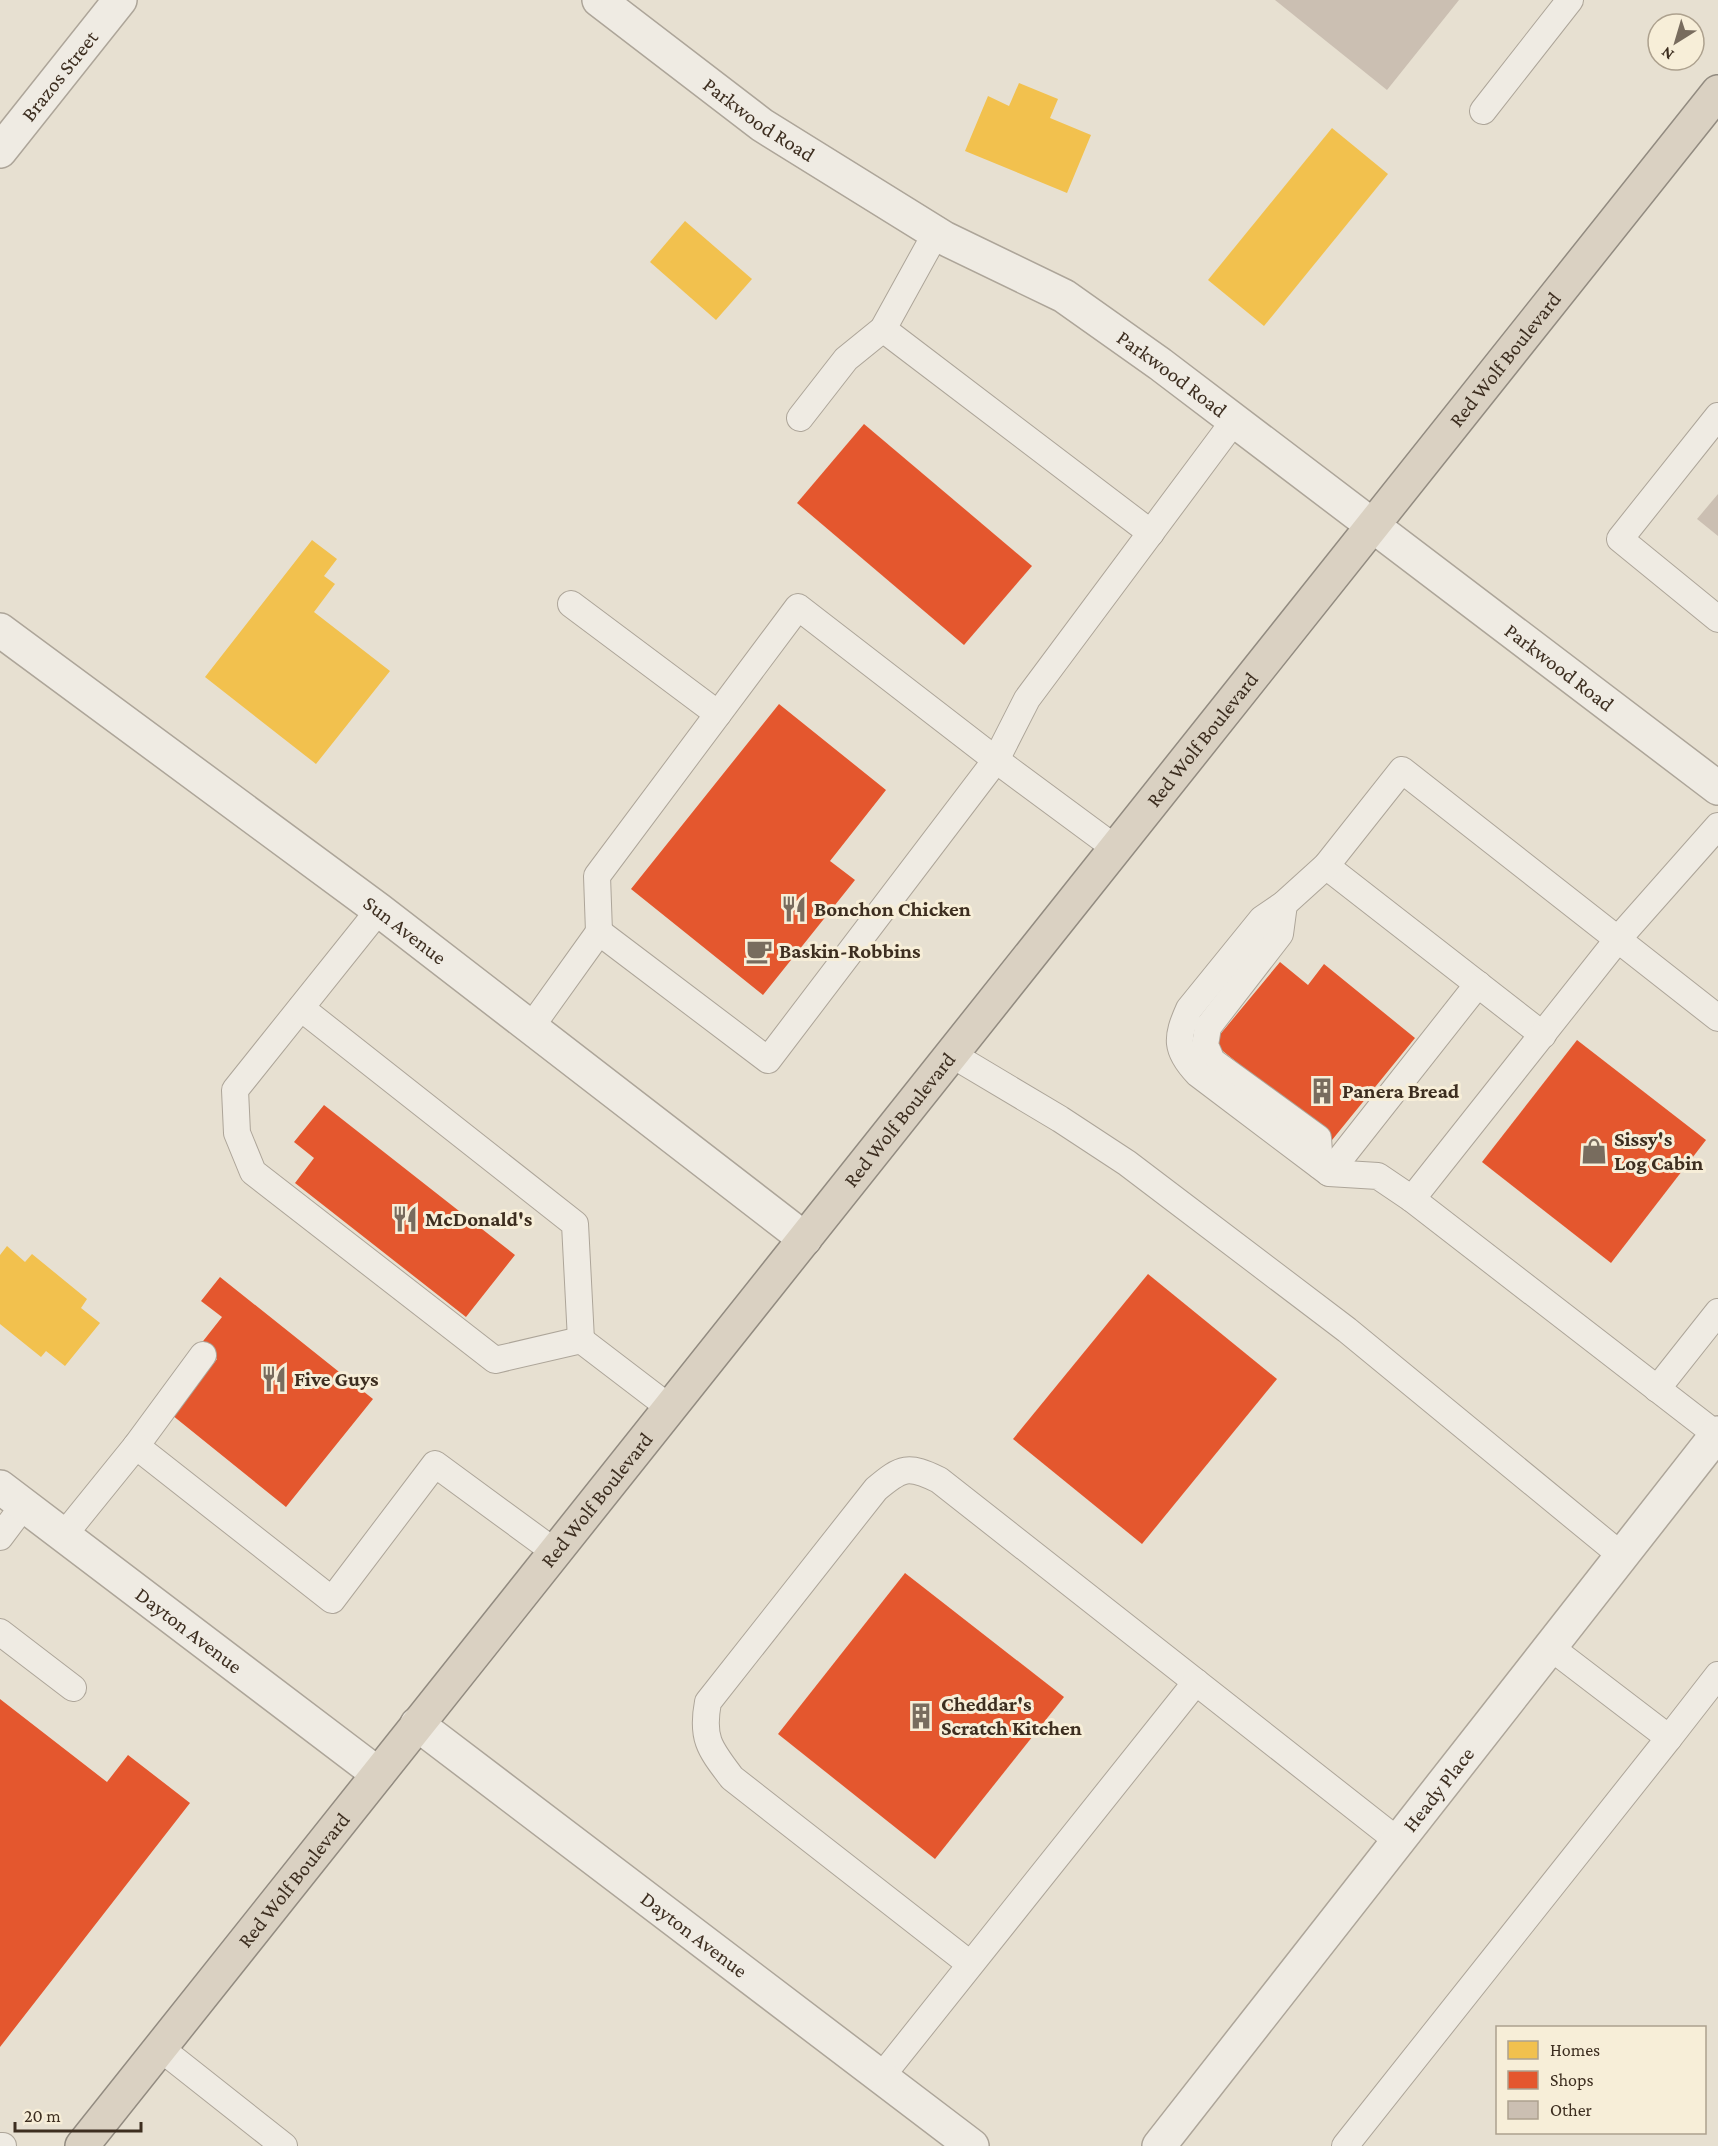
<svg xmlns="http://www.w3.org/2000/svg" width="1718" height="2146" viewBox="0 0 1718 2146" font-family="'Crimson Pro',serif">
<rect width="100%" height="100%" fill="#e7e0d1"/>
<g fill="#f2c14e">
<path d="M1019,83L1058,99L1050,118L1091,135L1067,193L965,151L988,96L1009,106Z"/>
<path d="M1332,128L1388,174L1264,326L1208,280Z"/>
<path d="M685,221L752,279L716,320L650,262Z"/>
<path d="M312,540L337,559L324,576L335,584L314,612L390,671L316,764L205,677Z"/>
<path d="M7,1246L25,1262L32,1254L87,1299L81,1308L100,1323L65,1366L46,1351L41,1357L0,1324V1255Z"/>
</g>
<g fill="#e4572e">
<path d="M864,424L1032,566L964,645L797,503Z"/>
<path d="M779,704L886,790L830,861L855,880L763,995L631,889Z"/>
<path d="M1280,962L1308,985L1324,964L1415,1038L1332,1140L1213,1043Z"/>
<path d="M1577,1040L1706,1140L1611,1263L1482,1162Z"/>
<path d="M324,1105L515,1255L466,1317L295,1183L314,1158L294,1142Z"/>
<path d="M1148,1274L1277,1379L1142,1544L1013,1439Z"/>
<path d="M220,1277L373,1399L286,1507L172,1415L217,1359L200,1345L222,1317L201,1301Z"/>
<path d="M905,1573L1064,1697L935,1859L778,1734Z"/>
<path d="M0,1699L107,1782L128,1755L190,1803L0,2047Z"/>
</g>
<g fill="#cbbfb2">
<path d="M1275,0H1459L1387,90Z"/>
<path d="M1718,494V536L1697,519Z"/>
</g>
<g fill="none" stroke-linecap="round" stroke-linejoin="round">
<g stroke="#ada599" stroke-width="28">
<g id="lane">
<path d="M1483,111L1570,0"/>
<path d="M883,329L1151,533"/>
<path d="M1718,416L1620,539L1718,619"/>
<path d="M800,418L846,359L883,329L936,233"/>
<path d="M571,604L718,714"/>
<path d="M1326,866L1543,1035"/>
<path d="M1284,904L1280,934L1208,1027L1205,1045L1212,1061L1318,1138L1320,1166"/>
<path d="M379,910L235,1090L237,1133L253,1172L495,1360L581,1340L670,1408"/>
<path d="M599,932L597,876L798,607L996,760L1115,848"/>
<path d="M301,1008L575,1224L581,1340"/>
<path d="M531,1027L599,932L768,1060L996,760L1027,699L1234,421"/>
<path d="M951,1054L1060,1119L1127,1163L1347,1330L1622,1556"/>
<path d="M1329,1173L1478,984"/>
<path d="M1412,1199L1618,939L1718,826"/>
<path d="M1657,1389L1718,1312"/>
<path d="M1717,1435L1412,1199L1378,1176L1329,1173L1198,1074C1175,1050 1176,1038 1189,1009L1262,919L1284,904L1326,866L1402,770L1718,1018"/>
<path d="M136,1446L203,1355"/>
<path d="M64,1535L136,1446L332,1600L435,1464L555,1552"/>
<path d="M0,1537L24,1505"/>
<path d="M0,1632L73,1688"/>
<path d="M1550,1647L1669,1738L1718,1675"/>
<path d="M970,1964L732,1778C710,1749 701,1739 708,1702L876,1489C902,1467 908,1465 939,1480L1398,1841"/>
<path d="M160,2048L284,2146"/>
<path d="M881,2077L1196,1682"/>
<path d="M0,2146H3"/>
<path d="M1345,2146L1669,1738"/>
</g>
</g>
<g stroke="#ada599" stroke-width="36">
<g id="street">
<path id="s1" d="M599,0L762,125L944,238L1064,296L1160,364L1718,788"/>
<path id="s2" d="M0,151L120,0"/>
<path id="s3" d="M0,630L379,910L805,1239"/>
<path id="s4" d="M0,1487L378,1774"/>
<path id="s5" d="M417,1724L972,2146"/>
<path id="s6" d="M1159,2146L1718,1433"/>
</g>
</g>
<g stroke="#928b80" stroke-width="36">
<g id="highway">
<path id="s7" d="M82,2146L1718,92"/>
</g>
</g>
<use href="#lane" stroke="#efebe3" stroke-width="26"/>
<use href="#street" stroke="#efebe3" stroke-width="33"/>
<use href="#highway" stroke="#dad1c2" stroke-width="33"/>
</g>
<defs>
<g id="restaurant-bare" transform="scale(2.07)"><path d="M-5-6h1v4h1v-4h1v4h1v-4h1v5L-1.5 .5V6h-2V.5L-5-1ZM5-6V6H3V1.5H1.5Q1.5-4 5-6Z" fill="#786c5e" stroke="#f7eed8" stroke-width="2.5" paint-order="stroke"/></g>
<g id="cafe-bare" transform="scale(2.07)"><path d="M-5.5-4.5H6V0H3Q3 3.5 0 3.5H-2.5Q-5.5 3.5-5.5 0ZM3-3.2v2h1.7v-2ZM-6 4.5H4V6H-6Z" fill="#786c5e" stroke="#f7eed8" stroke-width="2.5" paint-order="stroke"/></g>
<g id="building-bare" transform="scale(2.07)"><path d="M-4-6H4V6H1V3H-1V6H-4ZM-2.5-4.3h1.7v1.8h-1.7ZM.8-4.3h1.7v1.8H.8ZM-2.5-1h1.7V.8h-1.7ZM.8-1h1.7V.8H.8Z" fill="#786c5e" stroke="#f7eed8" stroke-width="2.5" paint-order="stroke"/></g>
<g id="shop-bare" transform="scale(2.07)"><path d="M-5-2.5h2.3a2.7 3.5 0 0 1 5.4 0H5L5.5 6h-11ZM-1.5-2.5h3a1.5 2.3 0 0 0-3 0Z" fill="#786c5e" stroke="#f7eed8" stroke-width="2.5" paint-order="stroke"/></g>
</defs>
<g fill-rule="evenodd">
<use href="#restaurant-bare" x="794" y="909"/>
<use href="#cafe-bare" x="759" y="951"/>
<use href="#building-bare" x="1322" y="1091"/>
<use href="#shop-bare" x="1594" y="1151"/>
<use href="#restaurant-bare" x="405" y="1219"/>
<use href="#restaurant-bare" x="274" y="1379"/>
<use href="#building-bare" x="921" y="1716"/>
</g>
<g text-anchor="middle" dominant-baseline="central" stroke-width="6" stroke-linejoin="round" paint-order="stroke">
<g font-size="21" fill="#3d2e20" stroke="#f7eed8">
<text stroke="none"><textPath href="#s2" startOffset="96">Brazos Street</textPath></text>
<text stroke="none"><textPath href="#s1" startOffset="200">Parkwood Road</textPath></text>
<text stroke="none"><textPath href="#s7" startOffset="2284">Red Wolf Boulevard</textPath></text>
<text stroke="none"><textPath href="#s1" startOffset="686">Parkwood Road</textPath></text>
<text stroke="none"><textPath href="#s1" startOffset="1172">Parkwood Road</textPath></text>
<text stroke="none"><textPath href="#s7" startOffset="1798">Red Wolf Boulevard</textPath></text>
<text stroke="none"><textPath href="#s3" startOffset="504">Sun Avenue</textPath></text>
<text stroke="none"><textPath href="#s7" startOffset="1312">Red Wolf Boulevard</textPath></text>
<text stroke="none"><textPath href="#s7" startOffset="826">Red Wolf Boulevard</textPath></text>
<text stroke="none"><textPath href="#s4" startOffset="237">Dayton Avenue</textPath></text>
<text stroke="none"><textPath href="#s6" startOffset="453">Heady Place</textPath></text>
<text stroke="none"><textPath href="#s7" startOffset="340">Red Wolf Boulevard</textPath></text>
<text stroke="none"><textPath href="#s5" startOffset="348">Dayton Avenue</textPath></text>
</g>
<g font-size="21" font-weight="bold" fill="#3d2e20" stroke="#f7eed8" text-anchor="start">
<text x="814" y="909">Bonchon Chicken</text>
<text x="779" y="951">Baskin-Robbins</text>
<text x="1342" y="1091">Panera Bread</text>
<text x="1614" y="1139">Sissy's<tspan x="1614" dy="24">Log Cabin</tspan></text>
<text x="425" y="1219">McDonald's</text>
<text x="294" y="1379">Five Guys</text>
<text x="941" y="1704">Cheddar's<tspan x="941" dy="24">Scratch Kitchen</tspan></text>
</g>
</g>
<rect x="1496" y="2026" width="210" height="108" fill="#f7eed8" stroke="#ada18e" stroke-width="1.5"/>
<rect x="1508" y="2041" width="30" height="18" fill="#f2c14e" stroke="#ada18e" stroke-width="1.5"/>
<text x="1550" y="2056" font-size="18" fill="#3d2e20">Homes</text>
<rect x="1508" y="2071" width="30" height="18" fill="#e4572e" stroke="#ada18e" stroke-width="1.5"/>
<text x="1550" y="2086" font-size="18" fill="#3d2e20">Shops</text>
<rect x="1508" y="2101" width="30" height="18" fill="#cbbfb2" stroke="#ada18e" stroke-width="1.5"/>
<text x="1550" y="2116" font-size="18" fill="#3d2e20">Other</text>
<g transform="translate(1676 42) rotate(217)"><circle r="28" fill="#f7eed8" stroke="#ada18e" stroke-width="1.5"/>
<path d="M0-4.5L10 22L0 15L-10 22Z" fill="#786c5e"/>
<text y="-9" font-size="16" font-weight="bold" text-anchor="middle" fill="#3d2e20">N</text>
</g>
<path d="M15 2122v9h126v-9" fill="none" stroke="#3d2e20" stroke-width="3"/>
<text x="24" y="2122" font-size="18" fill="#3d2e20" stroke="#f7eed8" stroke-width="4.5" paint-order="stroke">20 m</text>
</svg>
